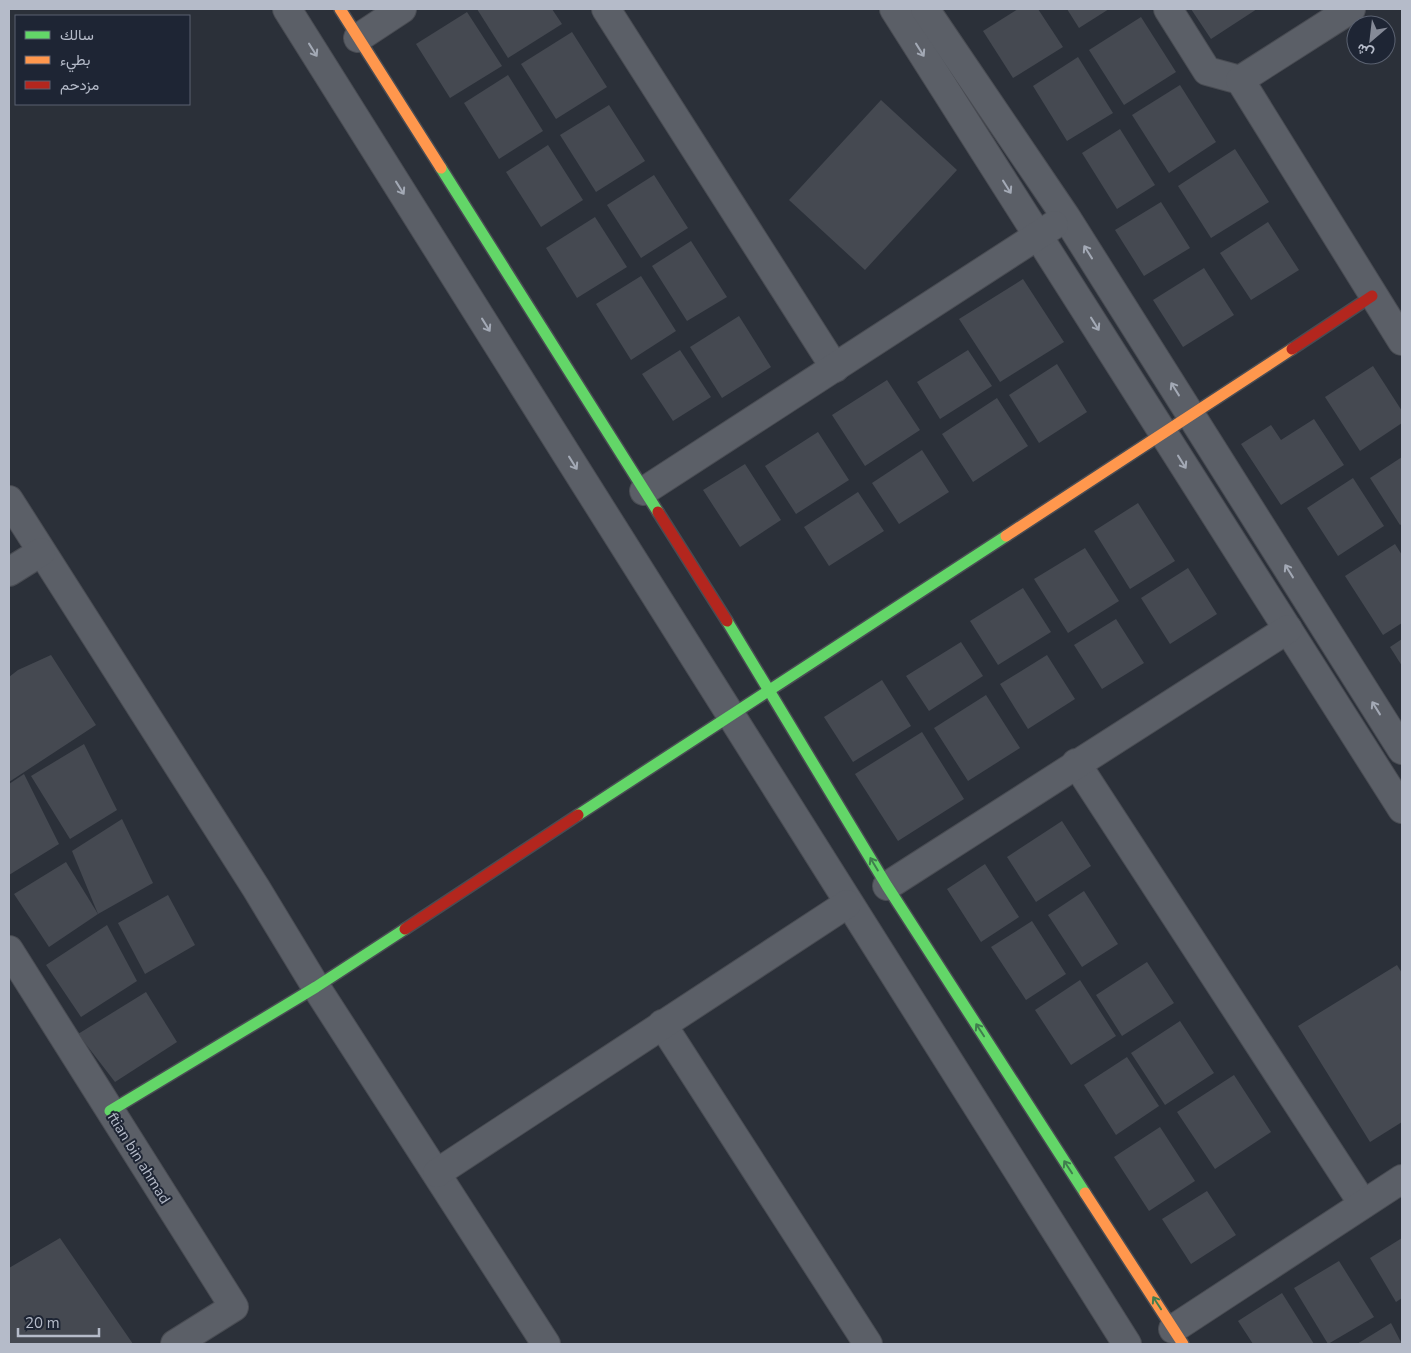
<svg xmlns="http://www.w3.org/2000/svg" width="1411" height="1353" viewBox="0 0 1411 1353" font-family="'Nunito Sans',Vazirmatn,sans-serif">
<rect width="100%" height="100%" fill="#2b3039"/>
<g fill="#454951">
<path d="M477,9H552L562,24L508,58Z"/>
<path d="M1018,9H1038L1063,47L1013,78L983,31Z"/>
<path d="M1067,9H1109L1079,28Z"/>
<path d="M1191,9H1257L1211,39Z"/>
<path d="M467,12L502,66L450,98L416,44Z"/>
<path d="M1141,17L1176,72L1124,105L1089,50Z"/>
<path d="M572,32L607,87L556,119L521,64Z"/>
<path d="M1078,57L1113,113L1067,141L1033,86Z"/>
<path d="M508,75L543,131L499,159L464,103Z"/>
<path d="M1180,85L1216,142L1169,173L1132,115Z"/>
<path d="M881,100L957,170L865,270L789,200Z"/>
<path d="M609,105L645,161L596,192L560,135Z"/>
<path d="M1120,129L1155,185L1117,209L1082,153Z"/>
<path d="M548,145L583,200L541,227L506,172Z"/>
<path d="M1235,149L1269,202L1211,238L1178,186Z"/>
<path d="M654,175L688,228L641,258L607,205Z"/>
<path d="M1161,202L1190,248L1144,276L1115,230Z"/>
<path d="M595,217L627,267L577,298L546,248Z"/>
<path d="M1268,222L1299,270L1251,300L1220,253Z"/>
<path d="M691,241L727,297L687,321L652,266Z"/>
<path d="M1204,268L1234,315L1183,347L1153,300Z"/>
<path d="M641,276L676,331L631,360L596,304Z"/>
<path d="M1023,279L1064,342L1000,382L959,319Z"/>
<path d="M739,316L771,367L722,398L690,347Z"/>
<path d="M680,350L711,397L673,421L642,374Z"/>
<path d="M968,350L992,386L940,419L917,382Z"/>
<path d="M1057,364L1087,412L1039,443L1009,395Z"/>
<path d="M1373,366L1402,411V423L1360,451L1325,397Z"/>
<path d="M887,380L920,430L865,466L832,415Z"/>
<path d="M997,398L1028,446L973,482L942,434Z"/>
<path d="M1314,419L1344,465L1281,505L1241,444L1271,425L1281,440Z"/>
<path d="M818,432L849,480L796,514L765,466Z"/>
<path d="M922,450L949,492L899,524L872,483Z"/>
<path d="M1402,457V524L1400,525L1370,478Z"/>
<path d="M745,464L781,520L740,547L703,490Z"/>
<path d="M1353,478L1384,526L1338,556L1307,508Z"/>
<path d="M858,492L884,531L829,566L804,527Z"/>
<path d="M1138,503L1175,561L1130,589L1094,531Z"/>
<path d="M1395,544L1402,555V623L1383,635L1345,576Z"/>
<path d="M1085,548L1119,601L1068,633L1034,579Z"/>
<path d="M1188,568L1217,614L1170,644L1141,598Z"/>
<path d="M1023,588L1051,632L998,665L970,621Z"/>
<path d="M1116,619L1144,663L1102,689L1074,645Z"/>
<path d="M1402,639V666L1390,647Z"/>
<path d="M961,642L983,676L929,711L906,676Z"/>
<path d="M51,655L96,725L9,782V677L18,670Z"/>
<path d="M1047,655L1075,699L1028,729L1000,684Z"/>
<path d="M882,680L911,726L853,762L824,717Z"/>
<path d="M986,695L1020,748L968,781L934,728Z"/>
<path d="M922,732L964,799L898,841L855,774Z"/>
<path d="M84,744L117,810L70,839L31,776Z"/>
<path d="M24,774L59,844L9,875V784Z"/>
<path d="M122,819L153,883L98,914L72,851Z"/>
<path d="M1062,821L1091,866L1036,902L1007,857Z"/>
<path d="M66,862L98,914L49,947L14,894Z"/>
<path d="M985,864L1019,917L981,942L947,889Z"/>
<path d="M1084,891L1118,944L1082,967L1048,915Z"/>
<path d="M168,895L195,945L145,974L118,923Z"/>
<path d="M1032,921L1066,974L1026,1000L991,947Z"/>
<path d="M107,925L137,981L81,1017L46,965Z"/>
<path d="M1147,962L1174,1003L1122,1036L1096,995Z"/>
<path d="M1397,965L1402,973V1122L1370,1142L1298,1026Z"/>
<path d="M1080,980L1116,1036L1071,1065L1035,1010Z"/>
<path d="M146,992L177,1042L115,1082L78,1034Z"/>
<path d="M1180,1021L1214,1073L1165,1105L1131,1053Z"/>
<path d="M1127,1057L1159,1106L1116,1135L1084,1085Z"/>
<path d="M1234,1075L1271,1132L1215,1169L1177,1112Z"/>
<path d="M1160,1127L1195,1181L1149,1211L1114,1157Z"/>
<path d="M1207,1191L1236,1235L1191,1264L1162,1219Z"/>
<path d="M60,1238L133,1344H9V1268Z"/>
<path d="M1402,1238V1298L1396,1302L1370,1258Z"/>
<path d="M1339,1261L1374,1317L1328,1344L1294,1288Z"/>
<path d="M1282,1293L1314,1344H1253L1238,1321Z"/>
<path d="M1391,1323L1402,1344H1357Z"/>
</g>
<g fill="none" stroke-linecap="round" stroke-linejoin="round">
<g stroke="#494c53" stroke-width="30">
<g id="street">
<path d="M287,9C567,454 845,900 1127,1344"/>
<path d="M606,9L835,368"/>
<path d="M894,9L1402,809"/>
<path d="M925,9L1066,217L1402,750"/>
<path d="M1168,9L1207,71L1240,80"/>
<path d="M1351,9L1240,80L1402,341"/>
<path d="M358,38L402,9"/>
<path d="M644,491L1054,225"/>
<path d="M9,500L256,888L316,987L546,1344"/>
<path d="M9,572L41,552"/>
<path d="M1076,763L1363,1204"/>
<path d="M887,886L1288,629"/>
<path d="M9,950L234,1307L175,1344"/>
<path d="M662,1024L868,1344"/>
<path d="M437,1173L847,904"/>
<path d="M1173,1329L1402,1179"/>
</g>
</g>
<g stroke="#494c53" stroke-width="14">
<g id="fast">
<path d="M441,168L658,512"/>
<path d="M727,621L887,886L1085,1193"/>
<path d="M578,815L1006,536"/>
<path d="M110,1111L316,987L405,929"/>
</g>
</g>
<g stroke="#494c53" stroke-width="14">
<g id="slow">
<path d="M340,9L441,168"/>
<path d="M1006,536L1292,349"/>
<path d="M1085,1193L1183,1344"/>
</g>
</g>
<g stroke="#494c53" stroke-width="14">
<g id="jam">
<path d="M1292,349L1372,296"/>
<path d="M658,512L727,621"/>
<path d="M405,929L578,815"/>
</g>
</g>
<use href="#street" stroke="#5b5f67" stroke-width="28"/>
<use href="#fast" stroke="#63d668" stroke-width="11"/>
<use href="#slow" stroke="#ff974d" stroke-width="11"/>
<use href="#jam" stroke="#b3261e" stroke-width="11"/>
</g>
<defs><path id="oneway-shaft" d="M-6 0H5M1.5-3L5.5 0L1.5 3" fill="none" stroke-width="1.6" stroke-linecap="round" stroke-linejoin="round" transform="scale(1.25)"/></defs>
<g stroke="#a3a9b5">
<use href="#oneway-shaft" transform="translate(313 50) rotate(58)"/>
<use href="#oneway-shaft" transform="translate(920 50) rotate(58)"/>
<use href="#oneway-shaft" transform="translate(1007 187) rotate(58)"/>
<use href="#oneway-shaft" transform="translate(400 188) rotate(58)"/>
<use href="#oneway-shaft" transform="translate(1088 252) rotate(-122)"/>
<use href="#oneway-shaft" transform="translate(1095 324) rotate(58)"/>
<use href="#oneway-shaft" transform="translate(486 325) rotate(58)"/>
<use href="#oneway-shaft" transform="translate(1175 389) rotate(-122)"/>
<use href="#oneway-shaft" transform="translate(1182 462) rotate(58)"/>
<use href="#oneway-shaft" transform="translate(573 463) rotate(58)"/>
<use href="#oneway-shaft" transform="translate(1289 571) rotate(-122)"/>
<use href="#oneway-shaft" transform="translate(1376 708) rotate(-122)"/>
</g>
<g stroke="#407e4e">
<use href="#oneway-shaft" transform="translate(874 864) rotate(-121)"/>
<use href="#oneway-shaft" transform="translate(980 1030) rotate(-123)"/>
<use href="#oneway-shaft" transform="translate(1068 1167) rotate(-123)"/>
<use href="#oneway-shaft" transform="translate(1157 1303) rotate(-123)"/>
</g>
<g text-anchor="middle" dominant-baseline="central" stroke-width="4" stroke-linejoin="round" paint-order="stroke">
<g font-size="15" fill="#b5bbc9" stroke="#1e2534">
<text transform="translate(139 1158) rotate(58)">ftian bin ahmad</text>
</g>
</g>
<rect width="1411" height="1353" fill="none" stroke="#b5bbc9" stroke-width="20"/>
<rect x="15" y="15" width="175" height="90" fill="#1e2534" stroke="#5a6170"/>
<rect x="25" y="31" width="25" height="8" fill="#63d668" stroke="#5a6170"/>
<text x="60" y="40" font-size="15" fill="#b5bbc9">سالك</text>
<rect x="25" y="56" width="25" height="8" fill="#ff974d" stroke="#5a6170"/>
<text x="60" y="65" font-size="15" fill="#b5bbc9">بطيء</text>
<rect x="25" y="81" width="25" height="8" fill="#b3261e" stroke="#5a6170"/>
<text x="60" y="90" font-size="15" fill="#b5bbc9">مزدحم</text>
<g transform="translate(1371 40) rotate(208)"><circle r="24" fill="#1e2534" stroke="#5a6170"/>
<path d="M0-4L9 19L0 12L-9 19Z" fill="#858a97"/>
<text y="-8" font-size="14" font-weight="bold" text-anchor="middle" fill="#b5bbc9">ش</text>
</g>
<path d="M18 1328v8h81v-8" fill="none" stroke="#b5bbc9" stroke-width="2.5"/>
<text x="25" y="1328" font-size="15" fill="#b5bbc9" stroke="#1e2534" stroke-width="4" paint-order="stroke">20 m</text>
</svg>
